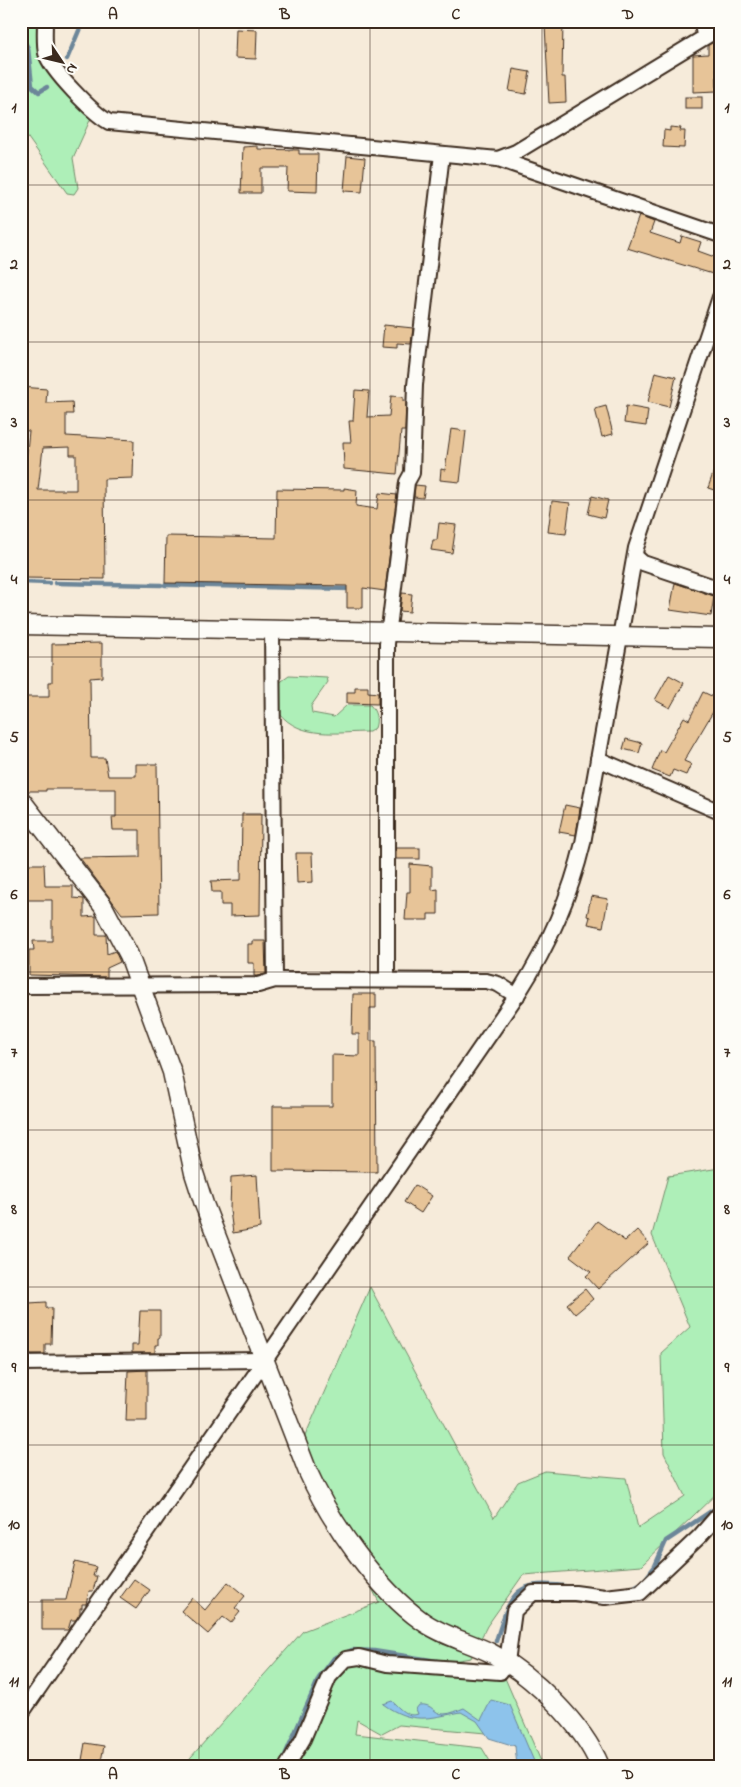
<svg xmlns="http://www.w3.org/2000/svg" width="741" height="1787" viewBox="0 0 741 1787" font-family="'Indie Flower',sans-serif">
<rect width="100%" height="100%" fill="#f6ebda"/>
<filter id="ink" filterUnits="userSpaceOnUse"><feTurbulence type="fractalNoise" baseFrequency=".02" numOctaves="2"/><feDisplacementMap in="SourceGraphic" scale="10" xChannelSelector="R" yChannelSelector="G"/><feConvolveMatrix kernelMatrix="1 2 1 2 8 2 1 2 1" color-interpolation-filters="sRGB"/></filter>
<g filter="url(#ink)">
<g fill="#aeefb8" stroke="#748c6b">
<path d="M21,21H40V45L91,118L73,158L78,188L74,194L67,193L21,128Z"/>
<path d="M289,676L327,678L328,682L311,706L312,713L334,717L347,705H370C376,711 378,720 375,728L369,732C337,732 301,740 279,713V683Z"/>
<path d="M720,1168V1490L641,1566L523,1575L487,1626L471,1658L421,1666L505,1678L543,1766H520L516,1748L507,1735L399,1725L382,1734L357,1720L355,1734L482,1748L493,1766H183L303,1631L379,1602L299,1450L370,1287L494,1518L518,1482L545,1471L626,1478L638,1528L685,1496L664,1453L661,1353L690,1327L652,1235L668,1176Z"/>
</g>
<path fill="#8dc3eb" stroke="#6c8699" d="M491,1700L510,1705L536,1766H517L515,1746L489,1738L477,1721L461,1712C430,1718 412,1725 383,1704L392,1701C399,1708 407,1718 418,1714L416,1709L419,1705C433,1703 433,1714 444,1714C451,1714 458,1710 464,1708L481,1720Z"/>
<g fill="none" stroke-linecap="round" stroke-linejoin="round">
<g stroke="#6c8699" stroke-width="4.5">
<path d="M21,35L28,48L32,86L39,92L47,87"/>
<path d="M67,59L83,21"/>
<path d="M21,582L49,583"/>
<path d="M55,583L161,585"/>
<path d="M165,585L351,589"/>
<path d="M631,1589L643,1582L655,1566L666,1541L716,1508L720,1500"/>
<path d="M496,1641C512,1590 515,1579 572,1587"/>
<path d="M283,1760L319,1678L334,1658L352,1650L374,1651L437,1661"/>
</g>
</g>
<g fill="#e7c498" stroke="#3b2a1e" fill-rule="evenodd">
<path d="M546,21H563L562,77H565L566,102L549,103L545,25Z"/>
<path d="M236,29L257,30L256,59L235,58Z"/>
<path d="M716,41H719V57H716L717,91L693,92V55L708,54V45Z"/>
<path d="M513,69L530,72L526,94L509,91Z"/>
<rect x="685" y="97" width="17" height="12"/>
<path d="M670,127L681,128L680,131H685L684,148L663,147L664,130L670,131Z"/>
<path d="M258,146V149L299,150V154H318L317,192L287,191L288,168H261V193H241L243,147Z"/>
<path d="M347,156L365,158L362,192L344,191Z"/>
<path d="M639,216L654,222L650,233L680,243L682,236L701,242L698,251L720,259L716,275L627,248Z"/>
<path d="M384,325L413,328L411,344L397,343V348L382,347Z"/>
<path d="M655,372L676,377L669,407L648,402Z"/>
<path d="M21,387L47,389L46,403L72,402L73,414H66V436L134,440L133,478L104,479L105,579L21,578V490H23L29,431L21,430ZM70,447V455H76V490H38L43,448Z"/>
<path d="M355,390L369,391L367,417L389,416L391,396L403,397V401H406L405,431H401L397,474L344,469L343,442H351L349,421H353Z"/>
<path d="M606,406L613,434L602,437L595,409Z"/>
<path d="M626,406L648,410L646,426L624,423Z"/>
<path d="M451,429L466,431L460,482L440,480L441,469L445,470Z"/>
<path d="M718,459H720V492L708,488Z"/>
<path d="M415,485L425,486L423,498L414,497Z"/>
<path d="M344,488L357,490L356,506L377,509L379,493L397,495L385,591L363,588V608H347V586L165,583L166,536L276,538L277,489L344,490Z"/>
<path d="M592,496L608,500L604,518L588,514Z"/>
<path d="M552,501L570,503L566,534L548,532Z"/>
<path d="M439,523L456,525L452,553L431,550L433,540H437Z"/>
<path d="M675,583L714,596L711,616L670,610Z"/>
<path d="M402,593L412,594L410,612L400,611Z"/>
<path d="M102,643V677L90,678L91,758H105L108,776H136V764H157L159,913L122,914L80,858L140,857V830H113L112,817H116V789H46V791H27L21,782V697H49V682H52V644Z"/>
<path d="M669,675L684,683L670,708L655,700Z"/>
<path d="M355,687H368V692L378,693V704L347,703V692H355Z"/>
<path d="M703,692L720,700L684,761L691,764L686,775L673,770L670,777L652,770L660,750L664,752L684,717L689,720Z"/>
<path d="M626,739L642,743L639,753L623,749Z"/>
<path d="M565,805L580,808L576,835L559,832Z"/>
<path d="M242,814H261L260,915L230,916V905H221V892H212L211,881L241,880Z"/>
<rect x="396" y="848" width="24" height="11"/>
<path d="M296,853H312L313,882L297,883Z"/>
<path d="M21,864H44L45,886H73V898L84,899V917L96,916V935H106L107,954L115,951L120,962L107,968V977L29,975V950H34L33,941H52V900H24L21,897Z"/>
<path d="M410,864L432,866V890L438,889V914H428V920H405L407,892H410Z"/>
<path d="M591,896L608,899L603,927L588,924L590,917L587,916Z"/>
<path d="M252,941H265L266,974L257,976H254V963H248V944H252Z"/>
<path d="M353,994H376V1008H370V1041H376L377,1172L273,1171V1106H332V1055L359,1056V1034H352Z"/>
<path d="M257,1175L260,1228L233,1233L230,1210L231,1177Z"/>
<path d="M415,1185L432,1196L421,1213L404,1202Z"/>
<path d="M597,1221L625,1241L637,1230L649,1243L598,1289L586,1276L591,1272L570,1256Z"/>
<path d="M585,1289L593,1299L575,1314L567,1304Z"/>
<path d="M46,1302V1308H52L51,1344H45V1354H21V1344H29V1303Z"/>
<path d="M140,1311H160V1338H158V1345H155V1353H132V1345H138Z"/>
<path d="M147,1370V1421H126L128,1371Z"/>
<path d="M75,1562L96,1567L93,1576H97L93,1591H89L86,1604H82V1608H80V1614L76,1620H71L68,1630H42V1600H66Z"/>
<path d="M134,1579L150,1590L136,1609L120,1598Z"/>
<path d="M228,1582L245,1596L235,1608L240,1612L231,1623L223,1617L208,1634L181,1611L192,1598L205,1610Z"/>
<path d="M85,1743L104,1746L100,1766H81Z"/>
</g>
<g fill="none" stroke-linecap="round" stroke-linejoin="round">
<g stroke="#3b2a1e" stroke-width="18">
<g id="minor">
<path d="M45,21C45,31 44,43 46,53C50,70 94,114 109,122L498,159L720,235"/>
<path d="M702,21L704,37"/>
<path d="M498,159L516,152L720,28"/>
<path d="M635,556L643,563L720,589"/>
<path d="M272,629L275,980"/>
<path d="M598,759L720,812"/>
<path d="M387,980V644L407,482L412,473L415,385L442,154"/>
<path d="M21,986L258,985L275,980L486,981L498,984L517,996"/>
<path d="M21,1363L265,1360"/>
<path d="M21,1714L519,992C549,945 570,897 583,843L636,548L720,297"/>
<path d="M287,1766L303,1739L329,1677L346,1659L359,1657L387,1664L500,1672L507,1662L514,1611L533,1593H575L605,1597L640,1593L700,1536L720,1513"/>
</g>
</g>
<g stroke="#3b2a1e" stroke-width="21">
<g id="tertiary">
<path d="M21,625L720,638"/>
<path d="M21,800L103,906L129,955L172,1072L194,1173L204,1204L308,1472C331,1523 377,1589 422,1621C443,1636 469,1642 491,1653C531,1674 583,1724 600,1766"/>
</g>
</g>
<use href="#minor" stroke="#fdfcf7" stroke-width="14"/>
<use href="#tertiary" stroke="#fdfcf7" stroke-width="18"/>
</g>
</g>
<path fill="none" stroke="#3b2a1e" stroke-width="1" stroke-opacity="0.55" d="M199,21V1766M370,21V1766M542,21V1766M21,185H720M21,342H720M21,500H720M21,657H720M21,815H720M21,972H720M21,1130H720M21,1287H720M21,1445H720M21,1602H720"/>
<rect width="741" height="1787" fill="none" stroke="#fdfcf7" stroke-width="55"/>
<g transform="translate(62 62) rotate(125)" stroke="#fdfcf7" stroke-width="4" paint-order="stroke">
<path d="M0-4L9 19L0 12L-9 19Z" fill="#3b2a1e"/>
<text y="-8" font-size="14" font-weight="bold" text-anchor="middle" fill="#3b2a1e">N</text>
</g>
<rect x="28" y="28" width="686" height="1732" fill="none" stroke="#3b2a1e" stroke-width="2"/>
<g font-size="16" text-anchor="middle" font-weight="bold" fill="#3b2a1e">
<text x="113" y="19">A</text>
<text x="285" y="19">B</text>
<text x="456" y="19">C</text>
<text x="628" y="19">D</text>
<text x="14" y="112">1</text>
<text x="727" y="112">1</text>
<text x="14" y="269">2</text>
<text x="727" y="269">2</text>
<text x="14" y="427">3</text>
<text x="727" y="427">3</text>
<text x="14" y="584">4</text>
<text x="727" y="584">4</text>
<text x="14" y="742">5</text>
<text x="727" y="742">5</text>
<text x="14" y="899">6</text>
<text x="727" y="899">6</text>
<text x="14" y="1057">7</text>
<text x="727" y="1057">7</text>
<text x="14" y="1214">8</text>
<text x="727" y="1214">8</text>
<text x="14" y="1372">9</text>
<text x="727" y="1372">9</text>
<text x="14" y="1529">10</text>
<text x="727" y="1529">10</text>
<text x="14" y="1686">11</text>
<text x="727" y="1686">11</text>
<text x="113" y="1779">A</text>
<text x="285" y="1779">B</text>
<text x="456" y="1779">C</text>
<text x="628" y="1779">D</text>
</g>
</svg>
